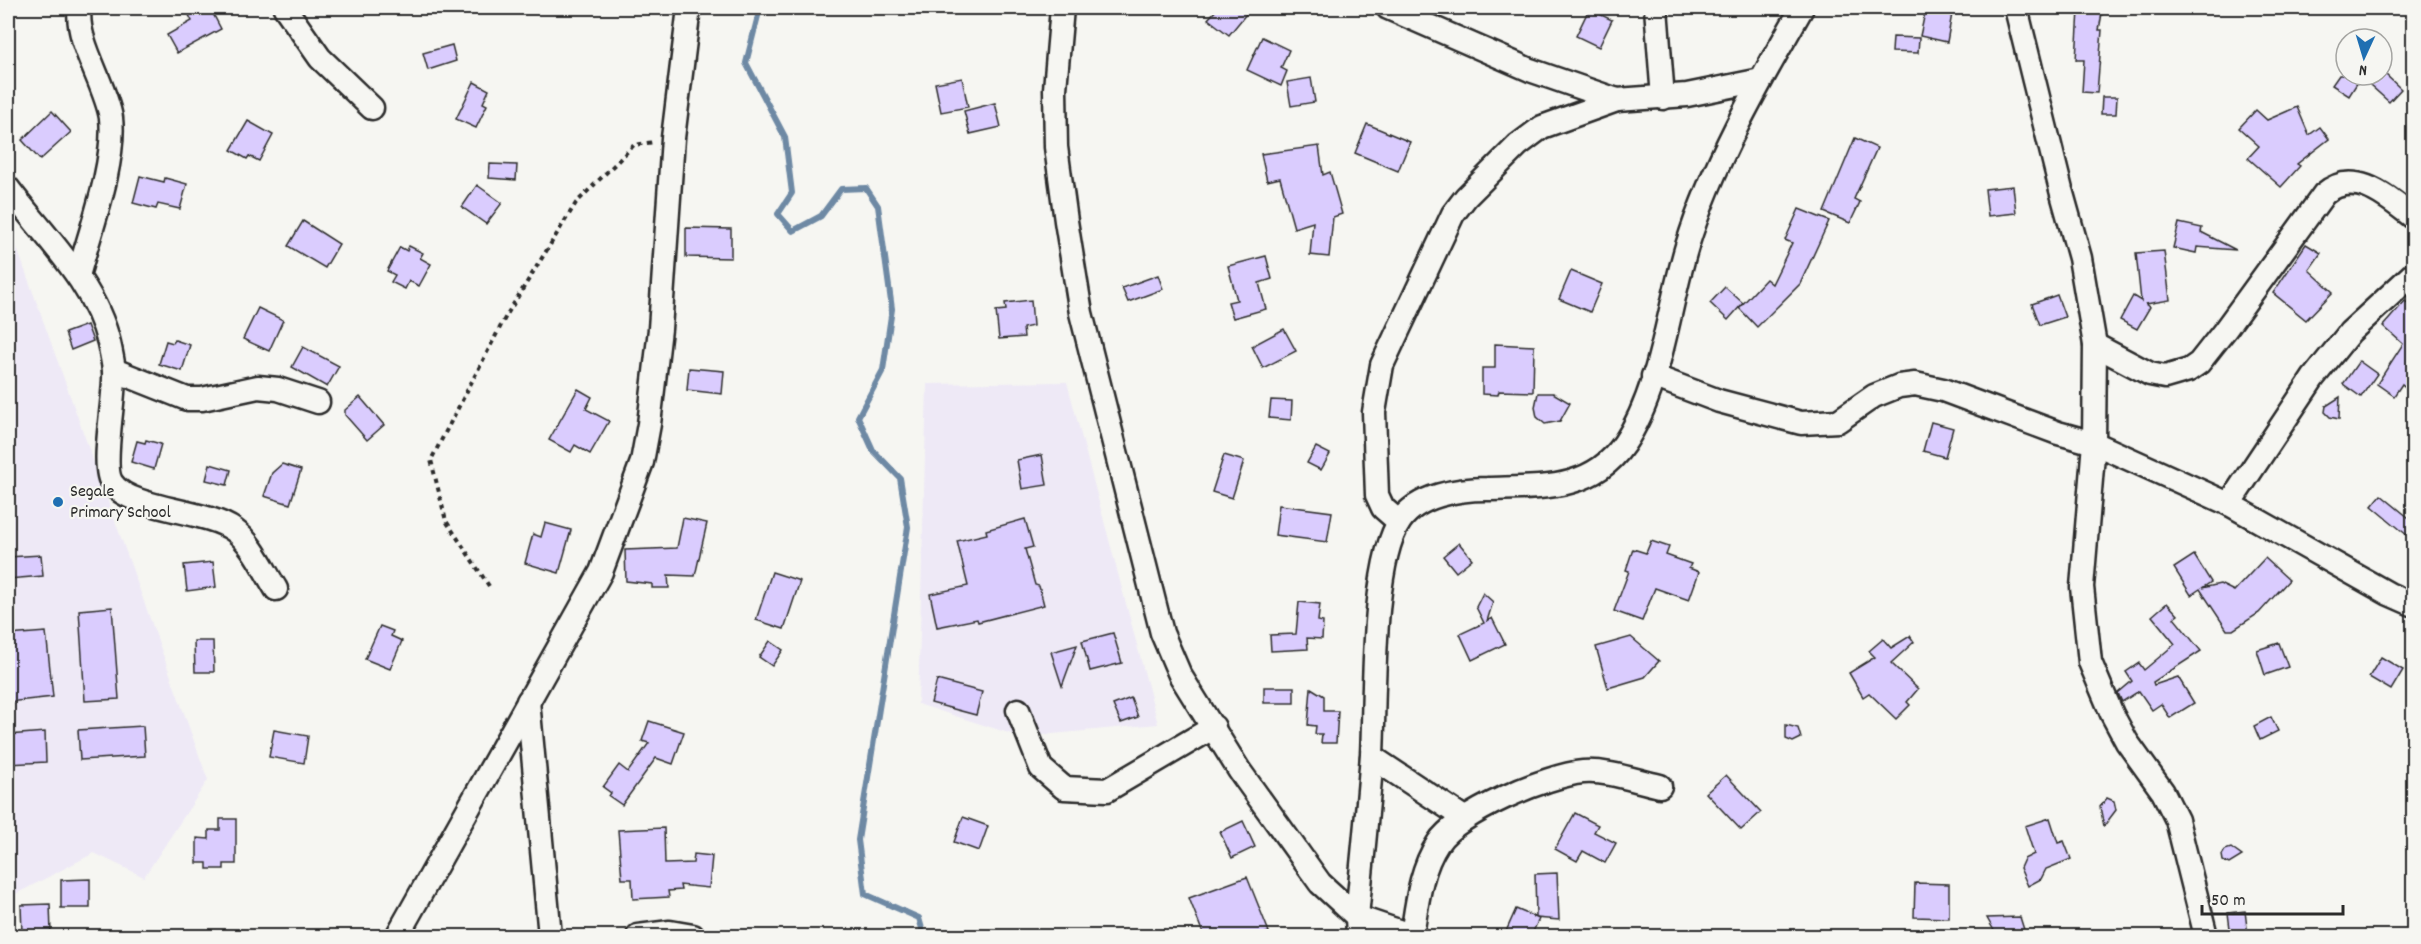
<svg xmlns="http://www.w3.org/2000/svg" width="2421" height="944" viewBox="0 0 2421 944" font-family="Dekko,sans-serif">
<rect width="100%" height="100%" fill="#f6f6f2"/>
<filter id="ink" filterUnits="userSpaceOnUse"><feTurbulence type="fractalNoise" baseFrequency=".0167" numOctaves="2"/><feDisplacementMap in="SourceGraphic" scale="12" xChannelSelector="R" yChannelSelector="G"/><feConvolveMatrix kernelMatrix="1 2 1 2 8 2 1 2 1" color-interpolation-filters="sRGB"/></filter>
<g filter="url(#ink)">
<g fill="#eee9f6">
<path d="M8,223L208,780L144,877L94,853L8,898Z"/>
<path d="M1067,382L1158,724L1021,737L918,704L927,384Z"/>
</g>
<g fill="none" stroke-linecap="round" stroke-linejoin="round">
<path stroke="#6e89a4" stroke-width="6" d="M760,8L746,63L785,137L792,193L778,214L793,231L821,216L841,189L866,188L878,206L892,309L883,370L858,417L873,450L900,478L908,527L858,840L865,894L919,918L924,936"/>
</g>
<g fill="#daccfe" stroke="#2b2b2b" stroke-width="1.5">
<path d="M205,8H210L221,29L177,53L167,35L192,21L189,15Z"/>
<path d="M1218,8H1251L1229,35L1208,19Z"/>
<path d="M1926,8H1953L1947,42L1920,36Z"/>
<path d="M2085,8H2103L2099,30H2102L2097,93L2082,92L2084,60H2076L2079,10L2085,12Z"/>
<path d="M1589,9L1612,20L1599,47L1576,36Z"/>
<path d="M1262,37L1289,50L1281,68L1287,71L1281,86L1247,70Z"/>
<path d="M1893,37L1919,38L1918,53L1892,52Z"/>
<path d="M452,45L456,61L428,70L423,53Z"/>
<path d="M2339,75H2386L2401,89L2389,102L2361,77L2349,96L2332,85Z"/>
<path d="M962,78L968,107L941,112L935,83Z"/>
<path d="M1311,78L1315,102L1291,106L1287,82Z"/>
<path d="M474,82L489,90L483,103L487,105L476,128L456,119Z"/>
<path d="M2102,97H2117L2116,114H2101Z"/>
<path d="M995,103L1001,127L970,134L964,111Z"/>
<path d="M2297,107L2309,135L2320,127L2329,139L2297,164L2300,166L2281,187L2248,158L2259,146L2239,128L2256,110L2267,120Z"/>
<path d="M52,111L71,132L40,160L22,140Z"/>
<path d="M248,121L273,135L259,161L249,156L247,159L231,150Z"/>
<path d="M1367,124L1410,142L1398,171L1355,153Z"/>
<path d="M1855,138L1877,148L1854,199L1860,202L1850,223L1824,212Z"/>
<path d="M1319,146L1323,175L1330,172L1342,214L1333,217L1329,257L1310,255L1313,222L1294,228L1280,178L1267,181L1261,154Z"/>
<path d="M490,164L517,165L516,180L489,178Z"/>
<path d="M140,176L164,182L165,178L187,184L180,209L158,204L156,209L133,203Z"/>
<path d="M477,185L502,203L486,224L462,207Z"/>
<path d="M2013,186L2016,213L1988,216L1985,189Z"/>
<path d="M1799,209L1829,221L1800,284L1757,327L1739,308L1766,279L1772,284L1792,243L1785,240Z"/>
<path d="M303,221L339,244L325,268L288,246Z"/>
<path d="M2179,223L2202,228L2201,232L2236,250L2197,247L2196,253L2173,248Z"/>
<path d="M686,228L731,229V258L686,257Z"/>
<path d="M2306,244L2321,253L2309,270L2333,292L2306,320L2273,293Z"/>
<path d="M409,246L423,253L420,258L431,264L419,286L409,281L405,289L391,282L395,275L387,271L400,247L407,251Z"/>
<path d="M2164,251L2170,300L2146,304L2150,307L2137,329L2120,320L2133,296L2141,301L2136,253Z"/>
<path d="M1266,256L1272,279L1259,283L1266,309L1233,318L1228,302L1237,300L1228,266Z"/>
<path d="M1571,271L1602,284L1590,312L1559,299Z"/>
<path d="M1158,275L1163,289L1128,302L1122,288Z"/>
<path d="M1725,287L1743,303L1728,320L1710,303Z"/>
<path d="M2057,295L2065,317L2040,325L2032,304Z"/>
<path d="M1031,300L1033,326L1023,328L1024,337L999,339L996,311L1006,310L1005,303Z"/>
<path d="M2405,301L2414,308V395L2402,384L2394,396L2377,384L2403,344L2383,326Z"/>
<path d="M258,308L283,320L269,351L243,339Z"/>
<path d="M87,325L93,341L71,350L65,333Z"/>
<path d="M1284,329L1296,351L1263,368L1252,346Z"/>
<path d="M175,340L190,345L182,371L159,364L166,341L173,343Z"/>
<path d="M1495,344L1534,346L1533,392L1499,391L1498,395L1482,394V368H1495Z"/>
<path d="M303,347L339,366L327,387L292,367Z"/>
<path d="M2359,361L2377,374L2361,397L2343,384Z"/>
<path d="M689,368L724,371L722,394L687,390Z"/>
<path d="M578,389L592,397L586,409L609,421L590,454L575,445L571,452L549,440Z"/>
<path d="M1538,393H1553L1570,403L1560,421L1545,424L1537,417L1535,407Z"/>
<path d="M360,397L384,425L367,440L345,415V410Z"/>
<path d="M2340,397L2339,419L2330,417L2325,412L2326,406Z"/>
<path d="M1271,400L1292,401L1291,420L1269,418Z"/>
<path d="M1931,422L1953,428L1945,457L1923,451Z"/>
<path d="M146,440L161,444L154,469L131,462L137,441L145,443Z"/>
<path d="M1316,447L1330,454L1321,470L1307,463Z"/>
<path d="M1042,455L1047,485L1022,489L1017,460Z"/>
<path d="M1224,455L1244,461L1232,498L1212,492Z"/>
<path d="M210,464L231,470L227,485L206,480Z"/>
<path d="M282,464L301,470L290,504L264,496L272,473Z"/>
<path d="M2381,495L2414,522V541L2372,506Z"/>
<path d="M1279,505L1332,512L1327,542L1275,535Z"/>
<path d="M683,518L707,523L695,576L668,575L669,588H652V584L626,581L625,550L677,548Z"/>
<path d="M1025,519L1033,547L1025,549L1035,585L1039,586L1044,605L978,622L977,619L937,627L930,594L968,586L957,541L987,534L986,530Z"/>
<path d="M545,523L571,530L559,573L525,563L533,534L541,537Z"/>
<path d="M1651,541L1669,547L1666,555L1691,564L1689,568L1699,572L1689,600L1655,588L1642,621L1614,611L1629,571L1626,570L1633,549L1646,553Z"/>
<path d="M1459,543L1472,559L1456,572L1443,556Z"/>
<path d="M41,555L43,576L8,579V557Z"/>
<path d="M2194,555L2211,582L2202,588L2220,584L2234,591L2265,558L2289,580L2259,613L2233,630H2227L2200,589L2191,595L2174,568Z"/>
<path d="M213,562L216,587L187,591L184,565Z"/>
<path d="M772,572L800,581L784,629L756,620Z"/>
<path d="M1483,593L1493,602L1487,621L1492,618L1505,644L1472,660L1460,634L1484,623L1476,607Z"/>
<path d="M1299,602L1320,604L1318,621L1323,622L1322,639L1307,638L1308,649L1271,651L1270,635L1296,634Z"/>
<path d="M2167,603L2178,615L2174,618L2201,651L2153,682L2154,685L2178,677L2194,703L2170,718L2161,704L2152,710L2139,691L2122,702L2118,693L2132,681L2126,672L2139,663L2144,670L2175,644L2152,616Z"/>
<path d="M112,607L119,699L85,701L79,610Z"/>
<path d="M380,626L393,631L391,636L402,641L390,669L365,659Z"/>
<path d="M46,632L53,697L8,702V635Z"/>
<path d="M1113,633L1122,663L1090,671L1082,641Z"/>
<path d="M1910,636L1914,642L1891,663L1918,689L1907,702L1910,705L1896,719L1869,693L1863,697L1849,673L1875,657L1869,651L1883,639L1891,648Z"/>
<path d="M1631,637L1659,661L1645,677L1608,688L1596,647Z"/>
<path d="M194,641H213L214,672H195Z"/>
<path d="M770,641L783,650L772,666L759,657Z"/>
<path d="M2279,643L2288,667L2265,675L2257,650Z"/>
<path d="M1077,645L1062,686L1051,652Z"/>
<path d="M2381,657L2403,670L2391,690L2369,677Z"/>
<path d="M937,680L982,692L976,715L931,703Z"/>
<rect x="1264" y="687" width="30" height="16"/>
<path d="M1311,688L1324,696V711H1338L1336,743H1321L1322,734H1315L1316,726L1308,725Z"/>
<path d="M1131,698L1138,717L1121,723L1113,705Z"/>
<path d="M2271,717L2278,731L2260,740L2254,726Z"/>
<path d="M649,721L684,732L673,764L656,758L622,805L609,796L611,793L603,787L619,765L628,772L649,743L642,741Z"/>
<path d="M1786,725L1798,728L1801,738L1793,742L1786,739Z"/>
<path d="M143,726L145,756L80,760L78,730Z"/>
<path d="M274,730L308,736L304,763L269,757Z"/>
<path d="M45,732L46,762L8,764V735Z"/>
<path d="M1726,775L1761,812L1741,830L1706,793Z"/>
<path d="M2107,798L2114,801L2116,810L2104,826L2100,807Z"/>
<path d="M1575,813L1598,825L1594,832L1616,843L1605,863L1583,851L1577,861L1555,849Z"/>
<path d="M963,817L988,826L979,851L954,842Z"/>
<path d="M2050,818L2058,843L2064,841L2071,859L2046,869L2041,879L2028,886L2020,868L2024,859L2034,854L2025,826Z"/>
<path d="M220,819H236V864H224V869H207V863H197V838L209,839V830H220Z"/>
<path d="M1243,821L1255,847L1232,858L1220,832Z"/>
<path d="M664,828L665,864L693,863L694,854L712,856L709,888L680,885L681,890L668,891L669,897L633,899L632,879H622L618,830Z"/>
<path d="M2231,848L2242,856L2229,864L2223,861L2222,855L2225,850Z"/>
<path d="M1557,873L1559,920L1536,918L1535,874Z"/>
<path d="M1247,877L1269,932L1259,936H1204L1189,898Z"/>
<path d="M90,879V908H61V880Z"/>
<path d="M1915,883L1949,884V918L1914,917Z"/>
<path d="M50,904L51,933H22L21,905Z"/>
<path d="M1516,909L1539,919L1531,936H1504Z"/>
<path d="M2245,911L2248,936H2231L2228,913Z"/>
<path d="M2020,917L2026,936H1997L1987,918Z"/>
</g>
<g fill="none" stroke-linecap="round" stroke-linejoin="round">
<g stroke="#2b2b2b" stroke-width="27">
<g id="minor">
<path d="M285,8L320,58L372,108"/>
<path d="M1062,8L1055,89L1056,147L1066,221L1081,313L1162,633L1180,675L1239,770L1320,883L1357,917L1413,936"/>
<path d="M1388,8L1530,70L1617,100L1687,95L1761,80"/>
<path d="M1656,8L1663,98"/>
<path d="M2016,8L2061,190L2080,258L2095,345L2094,443L2082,587L2090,662L2112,714L2127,742L2163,792L2177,820L2206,936"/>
<path d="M8,188C44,236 95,283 109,343C111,352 113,362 114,370C116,395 100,467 112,483C130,510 205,509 234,530C252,543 264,570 276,589"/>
<path d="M78,276C90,231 116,163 111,118C106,85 74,39 80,8"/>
<path d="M2095,345L2150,374L2165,377L2189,370L2199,363L2225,330L2324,194C2355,167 2388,198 2414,218"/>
<path d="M114,370L187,399H202L258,387L278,389L318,402"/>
<path d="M1653,376L1719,401L1801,423L1838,421L1874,396L1899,386L1915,384L1943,390L2058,433L2094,443L2229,504L2389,594L2414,605"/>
<path d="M2229,504L2313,378L2350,332L2414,273"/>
<path d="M1399,522L1383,508L1377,495L1374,412L1382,365L1453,214L1466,197L1518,145L1542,127L1617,100"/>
<path d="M528,701L550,936"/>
<path d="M1018,710L1041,768L1064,788L1107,790L1214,727"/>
<path d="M1372,757L1464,818"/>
<path d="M1412,935C1417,904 1420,870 1438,843C1457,813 1548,775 1583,772C1608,770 1636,781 1660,786"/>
<path d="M397,936L601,572L642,462L649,424L660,329L673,138L689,8"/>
<path d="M638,936L670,932L693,936"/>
<path d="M1358,936L1357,917C1362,863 1368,808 1372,754C1375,699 1371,563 1400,521C1418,495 1458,489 1487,489C1539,487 1591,492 1624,444C1661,389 1668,308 1687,246C1713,162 1759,83 1802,8"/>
</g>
</g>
<path stroke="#2b2b2b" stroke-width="4" stroke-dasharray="4.5 4.5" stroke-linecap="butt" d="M489,586L446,521L431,460L506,316L576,203L634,145L654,142"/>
<use href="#minor" stroke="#f6f6f2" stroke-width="22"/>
</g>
</g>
<circle fill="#1f6fb2" stroke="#f6f6f2" stroke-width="2" cx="58" cy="502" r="6"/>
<g text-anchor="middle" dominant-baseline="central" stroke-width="4.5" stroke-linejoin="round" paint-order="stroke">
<g font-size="18" fill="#2b2b2b" stroke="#f6f6f2" text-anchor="start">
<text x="70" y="492">Segale<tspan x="70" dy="21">Primary School</tspan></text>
</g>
</g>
<rect width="2421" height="944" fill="none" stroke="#f6f6f2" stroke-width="30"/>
<rect x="15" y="15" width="2391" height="914" fill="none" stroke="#2b2b2b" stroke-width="2" filter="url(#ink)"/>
<g transform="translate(2364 57) rotate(184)"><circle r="28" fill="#f6f6f2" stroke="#a5a5a2" stroke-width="1.5"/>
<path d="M0-4.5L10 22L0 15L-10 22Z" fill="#1f6fb2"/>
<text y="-9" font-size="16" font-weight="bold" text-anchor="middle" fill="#2b2b2b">N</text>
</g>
<path d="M2202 905v9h141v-9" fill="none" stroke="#2b2b2b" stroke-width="3"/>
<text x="2211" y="905" font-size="18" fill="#2b2b2b" stroke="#f6f6f2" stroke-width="4.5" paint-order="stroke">50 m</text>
</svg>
